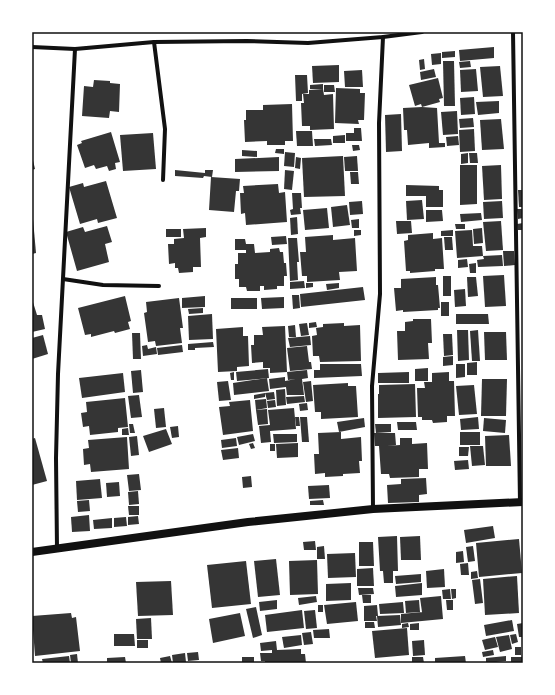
<svg xmlns="http://www.w3.org/2000/svg" width="555" height="695" viewBox="0 0 555 695" font-family="'Varela Round',sans-serif">
<rect width="100%" height="100%" fill="#fff"/>
<g fill="#353535">
<path d="M494,47V58L460,61L459,50Z"/>
<path d="M455,51V57L442,58V52Z"/>
<path d="M441,53V64L432,65L431,54Z"/>
<path d="M424,59L425,69L420,70L419,60Z"/>
<path d="M443,61H454L455,106H444Z"/>
<path d="M470,61L471,67L460,68L459,62Z"/>
<path d="M339,65V82L313,83L312,66Z"/>
<path d="M500,66L503,96L483,97L480,67Z"/>
<path d="M434,69L436,77L421,80L420,72Z"/>
<path d="M476,69L478,91L461,92L460,70Z"/>
<path d="M362,70L363,87H345L344,71Z"/>
<path d="M295,75H307L308,93L302,94V101H296Z"/>
<path d="M438,78L443,98L439,99L440,102L422,107L421,104L415,106L409,85Z"/>
<path d="M94,80L110,81V83L120,84L119,112L110,111L109,118L82,116L84,86L93,87Z"/>
<path d="M323,84V89H310V85Z"/>
<path d="M324,85H334L335,92H324Z"/>
<path d="M336,88L360,89V93H365L364,120H358L359,124L335,123Z"/>
<path d="M323,89L324,95L333,94L334,129L310,130V126H302L301,103H304L303,94H309V90Z"/>
<path d="M474,97L475,114L461,115L460,98Z"/>
<path d="M499,101V113L478,115L476,102Z"/>
<path d="M292,104L293,141H285V145H267V141L245,142L244,120H246V110H263V105Z"/>
<path d="M422,107L437,108L439,143H445V147L429,148V143L408,145L407,130H404L403,108Z"/>
<path d="M457,111L458,134L443,135L441,112Z"/>
<path d="M401,114L402,151L386,152L385,115Z"/>
<path d="M473,118L474,127L460,128L459,119Z"/>
<path d="M501,119L504,149L482,150L480,120Z"/>
<path d="M354,128H361L362,141H346V133H354Z"/>
<path d="M474,129L475,151L460,152L459,130Z"/>
<path d="M296,131H312L313,146H297Z"/>
<path d="M111,132L120,162L115,163L116,169L109,171L107,166L96,169L94,165L85,168L77,145L82,143L81,141Z"/>
<path d="M153,133L156,169L123,171L120,135Z"/>
<path d="M345,135V143H333V136Z"/>
<path d="M458,136L459,145L447,146L446,137Z"/>
<path d="M314,139H331L332,145L315,146Z"/>
<path d="M352,145H359L360,150L353,151Z"/>
<path d="M276,149H284V154L275,153Z"/>
<path d="M242,150L257,151V157L242,156Z"/>
<path d="M285,152L295,153L294,167L284,166Z"/>
<path d="M468,153V163L461,164V154Z"/>
<path d="M469,153H477L478,163H470Z"/>
<path d="M32,156L35,169L32,170Z"/>
<path d="M343,156L345,196L304,197L302,158Z"/>
<path d="M357,156L358,171H345L344,157Z"/>
<path d="M279,157V171L235,172V159Z"/>
<path d="M296,157L301,158L300,169L295,168Z"/>
<path d="M460,165H477V204L460,205Z"/>
<path d="M501,165L502,199L484,200L482,166Z"/>
<path d="M175,170L205,173V170H213L212,177L204,176L203,178L175,176Z"/>
<path d="M285,170L294,171L292,190L284,189Z"/>
<path d="M350,172H358L359,184H351Z"/>
<path d="M211,177L240,179L239,191H236L234,212L209,210Z"/>
<path d="M106,181L117,218L98,223L97,219L80,224L69,187L83,183L84,187Z"/>
<path d="M278,184L279,193L285,192L287,222L246,225L245,213L241,214L240,193H244L243,186Z"/>
<path d="M406,185L439,186V190H443V207H426V196H406Z"/>
<path d="M518,190H523V207H519Z"/>
<path d="M292,193H301L302,208H300L301,214L291,215L290,210L293,209Z"/>
<path d="M422,200L424,219L407,220L406,201Z"/>
<path d="M362,201L363,214L350,215L349,202Z"/>
<path d="M502,201L503,218L484,219L483,202Z"/>
<path d="M347,205L350,225L333,227L331,207Z"/>
<path d="M327,208L329,228L305,230L303,210Z"/>
<path d="M517,209H523V218L518,219Z"/>
<path d="M426,210H442L443,221L426,222Z"/>
<path d="M481,213L482,220L461,222L460,214Z"/>
<path d="M297,217L298,234L291,235L290,218Z"/>
<path d="M32,219H33L36,253L32,254Z"/>
<path d="M359,219V228H352L351,220Z"/>
<path d="M396,221H411L412,233L397,234Z"/>
<path d="M501,221L503,250L486,251L483,222Z"/>
<path d="M523,223V230H518L517,224Z"/>
<path d="M455,224H465V229H456Z"/>
<path d="M107,226L112,242L105,244L109,262L77,271L66,232L83,227L85,232Z"/>
<path d="M206,228V237L200,238L201,267H193V272L179,273L178,268H175V263L169,264L168,244H174V239L184,238L183,229Z"/>
<path d="M482,228L483,243L474,244L473,229Z"/>
<rect x="166" y="229" width="15" height="8"/>
<path d="M354,230H361V235L354,236Z"/>
<path d="M453,230V236H441V231Z"/>
<path d="M472,230L473,246H482L483,256L457,258L455,231Z"/>
<path d="M433,233V239L442,238L444,269H435V271L410,273V271H406L404,241L408,240V235Z"/>
<path d="M333,235V240L355,238L357,271L339,272L340,280L307,282V276H302L300,252H306L305,237Z"/>
<path d="M286,236L287,244L272,245L271,237Z"/>
<path d="M444,237H452L453,250H445Z"/>
<path d="M288,238H297L299,262H297L298,280L290,281Z"/>
<path d="M235,239H245L246,244H254L255,253L270,252V249L279,248L280,252H283L284,263H286L287,276H284V286H277V289L264,290V286H260V291H247L246,287H239V279H235V264H238V253H246V250H235Z"/>
<path d="M503,251H514L515,265L504,266Z"/>
<path d="M502,255L503,266L478,267L477,260L484,259L483,256Z"/>
<path d="M467,259L468,267L458,268V260Z"/>
<path d="M476,263V273H470L469,264Z"/>
<path d="M504,275L506,306L485,307L483,276Z"/>
<rect x="443" y="276" width="8" height="20"/>
<path d="M436,277V285H438L440,308H438V310L403,312V310L396,311L394,288H401V279Z"/>
<path d="M467,277H476L478,296L468,297Z"/>
<path d="M304,281L305,288L290,289V282Z"/>
<path d="M306,283H313V287L306,288Z"/>
<path d="M339,283V288L327,290L326,284Z"/>
<path d="M363,287L365,300L301,307L300,294Z"/>
<path d="M465,289L466,306L455,307L454,290Z"/>
<path d="M292,295H299L300,308L293,309Z"/>
<path d="M125,296L131,321L128,322L130,329L115,333L114,331L91,337V334L85,335L78,308Z"/>
<path d="M205,296V307L182,308V298Z"/>
<path d="M284,297V308L262,309L261,298Z"/>
<path d="M179,298L183,328H180L182,343L156,346L155,341L148,342L144,313L147,312L146,302Z"/>
<rect x="231" y="298" width="26" height="11"/>
<path d="M32,299L37,315H42L45,329L32,332Z"/>
<rect x="441" y="302" width="8" height="14"/>
<path d="M203,308V313L189,314L188,309Z"/>
<path d="M212,314L213,339L189,340L188,316Z"/>
<path d="M456,314H488L489,324H456Z"/>
<path d="M413,319H431L432,343H428L429,359L398,360L397,331H405V322L413,321Z"/>
<path d="M316,322L317,327L309,328V323Z"/>
<path d="M307,323L309,335L301,336L299,324Z"/>
<path d="M344,323V326L360,325L361,361L320,362L319,356H313L312,336L317,335L316,328L323,327V324Z"/>
<path d="M295,325L296,337H289L288,326Z"/>
<path d="M285,326L287,372L307,370L308,378L302,379L304,395H287L286,387L270,389L269,379L285,377V381L296,379L288,380L287,372L270,373V368H273H263V362L252,363L251,345H254V335H263L262,327Z"/>
<path d="M243,327V336H248L249,366L237,367V371L218,372L216,329Z"/>
<path d="M457,330H468L469,360L458,361Z"/>
<path d="M478,330L480,361H472L470,331Z"/>
<path d="M484,332H506L507,360H485Z"/>
<path d="M132,333H140L141,359H133Z"/>
<path d="M443,334H452L453,355L444,356Z"/>
<path d="M43,335L48,354L32,359V338Z"/>
<path d="M310,336L311,345L290,347L288,338Z"/>
<path d="M213,342L214,347L195,348V350H188V344Z"/>
<path d="M147,345L148,349L156,347L157,354L143,356L142,346Z"/>
<path d="M182,345L183,352L158,355L157,348Z"/>
<path d="M307,346L309,362H311L312,369L290,371L287,348Z"/>
<path d="M453,356V365L443,366V357Z"/>
<path d="M477,362V375H467V363Z"/>
<path d="M320,364H361L362,376L314,378V370H320Z"/>
<path d="M456,364H465V377L456,378Z"/>
<path d="M428,368V381H415V369Z"/>
<path d="M268,369L269,378L237,381L236,372Z"/>
<path d="M141,370L143,392L133,393L131,371Z"/>
<path d="M234,372V380H231L230,373Z"/>
<path d="M409,372V383H378V373Z"/>
<path d="M449,372V381H454L455,416H447V422L433,423L432,420H422V417H418L417,388H425L424,382H432V373Z"/>
<path d="M123,373L125,392L82,398L79,378Z"/>
<path d="M267,378L269,391L234,395L233,383Z"/>
<path d="M482,379H507L506,416H481Z"/>
<path d="M228,381L231,400L219,401L217,382Z"/>
<path d="M311,381L313,401L306,402L303,382Z"/>
<path d="M348,383V386H356L358,417L321,419V412H315L313,385Z"/>
<path d="M415,384L416,417L378,418V394H379V385Z"/>
<path d="M474,385L477,414L459,415L456,386Z"/>
<path d="M285,389L286,405L277,406L276,390Z"/>
<path d="M274,392L275,399L267,400L265,393Z"/>
<path d="M265,393V397L254,399V395Z"/>
<path d="M139,395L142,417L131,418L128,396Z"/>
<path d="M304,396L305,402L287,404L286,397Z"/>
<path d="M125,398L128,427L118,428V432L90,435L89,426L83,427L81,413L87,412L86,402Z"/>
<path d="M266,399L267,408L256,410L255,400Z"/>
<path d="M250,400L253,431L223,435L219,407L230,406L229,402Z"/>
<path d="M275,400L276,407L268,408L267,401Z"/>
<path d="M307,403L308,410L300,411L299,404Z"/>
<path d="M164,408L166,427L156,428L154,409Z"/>
<path d="M294,408L296,429L270,431L271,442L261,443L259,426L270,425L268,410Z"/>
<path d="M267,409L268,424L258,425L256,410Z"/>
<path d="M295,417H299L300,426H296Z"/>
<path d="M300,417H307L309,442H302Z"/>
<path d="M478,417L479,429L461,430L460,419Z"/>
<path d="M364,418L365,427L339,432L337,422Z"/>
<path d="M484,418L506,420L505,433L483,431Z"/>
<path d="M397,422H416L417,430H398Z"/>
<path d="M129,424H133L135,433H130Z"/>
<path d="M375,424H391V432L376,433Z"/>
<path d="M178,426L179,437L172,438L170,427Z"/>
<path d="M128,428L129,435H122V429Z"/>
<path d="M166,429L172,444L149,452L143,436Z"/>
<path d="M341,432V439L361,437L362,461H359L360,473L343,474V476L325,477V473L315,474L314,454H319L318,433Z"/>
<rect x="460" y="432" width="20" height="13"/>
<path d="M374,433H395L396,445L387,446L400,445V438H412V444L427,443L428,469H419V477L390,478L389,474H381L379,446H375Z"/>
<path d="M253,434L255,441L239,445L237,437Z"/>
<path d="M273,434H297V442L274,443Z"/>
<path d="M509,435L511,466H486L485,436Z"/>
<path d="M137,436L139,455L131,456L129,437Z"/>
<path d="M127,437L129,469L91,472L90,464L84,465L83,449L89,448L88,440Z"/>
<path d="M35,438L47,481L32,485V439Z"/>
<path d="M236,438L237,446L222,448L221,440Z"/>
<path d="M253,443L255,448L251,449L249,444Z"/>
<path d="M298,443V457L277,458L276,444Z"/>
<rect x="270" y="444" width="5" height="7"/>
<path d="M470,446H483L485,465L472,466Z"/>
<path d="M459,447H469L468,456H459Z"/>
<path d="M238,448L239,458L223,460L221,450Z"/>
<path d="M468,460L469,469L455,470L454,461Z"/>
<path d="M139,474L141,490L129,491L127,475Z"/>
<path d="M251,476L252,487L243,488L242,477Z"/>
<path d="M426,478L427,494L419,495V502L388,503L387,485L401,484V479Z"/>
<path d="M100,479L102,498L77,500L76,481Z"/>
<path d="M119,482L120,496L107,497L106,483Z"/>
<path d="M329,485L330,498L309,499L308,486Z"/>
<path d="M138,491L139,504L129,505L128,492Z"/>
<path d="M89,500L90,511L78,512L77,501Z"/>
<path d="M323,500L324,505H310V501Z"/>
<path d="M128,506H139V515H129Z"/>
<path d="M89,515L90,531L72,532L71,517Z"/>
<path d="M138,516L139,524L128,525V517Z"/>
<path d="M126,517L127,526L114,527V518Z"/>
<path d="M112,518V528L94,529L93,520Z"/>
<path d="M493,526L495,538L466,543L464,530Z"/>
<path d="M397,536L398,571H393V583H384L383,571H380L378,537Z"/>
<path d="M420,536L421,560H401L400,537Z"/>
<path d="M519,539L522,573L479,577L476,543Z"/>
<path d="M315,541L316,550H304L303,542Z"/>
<path d="M359,542H373L374,566H359Z"/>
<path d="M324,546L325,559H317V547Z"/>
<path d="M473,546L475,561L468,562L466,547Z"/>
<path d="M463,551L464,562L456,563V552Z"/>
<path d="M355,553L356,577L328,578L327,554Z"/>
<path d="M276,559L280,595L258,597L254,561Z"/>
<path d="M317,560L318,594L290,595L289,561Z"/>
<path d="M246,561L251,604L212,608L207,565Z"/>
<path d="M468,563L469,575H461L460,564Z"/>
<path d="M373,568L374,586H357V569Z"/>
<path d="M444,569L445,587L427,588L426,571Z"/>
<path d="M477,571L478,578L471,579V572Z"/>
<path d="M421,574V582L396,584L395,576Z"/>
<path d="M517,576L519,613L485,615L483,579Z"/>
<path d="M480,579L483,603L475,604L472,580Z"/>
<path d="M171,581L173,615L138,616L136,582Z"/>
<path d="M351,583V600L326,601V584Z"/>
<path d="M422,583V595L396,597L395,586Z"/>
<path d="M358,588H373L374,594L359,595Z"/>
<path d="M450,589L451,599H443L442,590Z"/>
<path d="M451,589H456V598L452,599Z"/>
<path d="M362,595H371V603H363Z"/>
<path d="M316,596L317,602L299,605L298,598Z"/>
<path d="M441,596L443,619L401,623V614L422,612L423,619L420,598Z"/>
<path d="M277,600V609L260,611L259,602Z"/>
<path d="M419,600L420,612L406,613L405,601Z"/>
<path d="M446,600H453V610H447Z"/>
<path d="M356,602L358,621L327,624L324,605Z"/>
<path d="M403,602L404,613L380,614L379,604Z"/>
<rect x="318" y="605" width="5" height="7"/>
<path d="M377,605L378,616H376L377,621H364V606Z"/>
<path d="M256,607L262,635L253,638L246,609Z"/>
<path d="M302,610L304,628L267,632L265,615Z"/>
<path d="M315,610L317,628L306,629L304,611Z"/>
<path d="M71,613L72,618L76,617L80,651L35,656L32,616Z"/>
<path d="M240,613L245,636L213,643L209,619Z"/>
<path d="M400,615L401,625L378,627L377,616Z"/>
<path d="M151,618L152,639H137L136,619Z"/>
<path d="M512,620L514,631L486,636L484,625Z"/>
<path d="M365,622H374L375,628H365Z"/>
<path d="M408,623L409,627L402,628V624Z"/>
<path d="M419,623V630H410V624Z"/>
<path d="M523,623V637H519L517,624Z"/>
<path d="M407,628L409,655L375,658L372,631Z"/>
<path d="M329,629L330,638H314L313,630Z"/>
<path d="M311,632L313,644L304,645L302,633Z"/>
<path d="M114,634H134L135,646H114Z"/>
<path d="M516,634L518,642L512,644L510,635Z"/>
<path d="M301,635L302,645L284,648L282,637Z"/>
<path d="M509,635L512,649L500,652L496,637Z"/>
<path d="M495,637L498,647L485,650L482,640Z"/>
<rect x="137" y="640" width="11" height="8"/>
<path d="M424,640L425,655L413,656L412,641Z"/>
<path d="M276,641L277,650L301,649V654H305L306,663H265V661H261L260,653H272V650L261,651L260,643Z"/>
<rect x="515" y="647" width="6" height="8"/>
<path d="M493,650L494,655L483,657L482,652Z"/>
<path d="M198,652L199,660L188,661L187,653Z"/>
<path d="M185,653L186,662L173,663L172,655Z"/>
<path d="M77,654L78,663H71L70,655Z"/>
<path d="M69,656L70,663H43L42,659Z"/>
<path d="M170,656L172,663H161L160,658Z"/>
<path d="M465,656L466,663H435V658Z"/>
<path d="M506,656V661L486,663V658Z"/>
<path d="M125,657L126,663H107V658Z"/>
<rect x="242" y="657" width="12" height="6"/>
<path d="M412,657H423L424,663H412Z"/>
<rect x="511" y="657" width="12" height="6"/>
</g>
<g fill="none" stroke-linecap="round" stroke-linejoin="round">
<g stroke="#111" stroke-width="4">
<path d="M513,32L520,502"/>
<path d="M154,42L165,129L163,180"/>
<path d="M32,47L75,49L154,42L247,41L308,43L383,37L422,32"/>
<path d="M63,279L103,285L159,286"/>
<path d="M373,509L372,386L380,294L379,123L383,37"/>
<path d="M57,548L56,458L58,374L75,49"/>
</g>
<path stroke="#111" stroke-width="8" d="M32,552L248,522L373,509L523,502"/>
</g>
<rect width="555" height="695" fill="none" stroke="#ffffff" stroke-width="66"/>
<rect x="33" y="33" width="489" height="629" fill="none" stroke="#111" stroke-width="1.5"/>
</svg>
